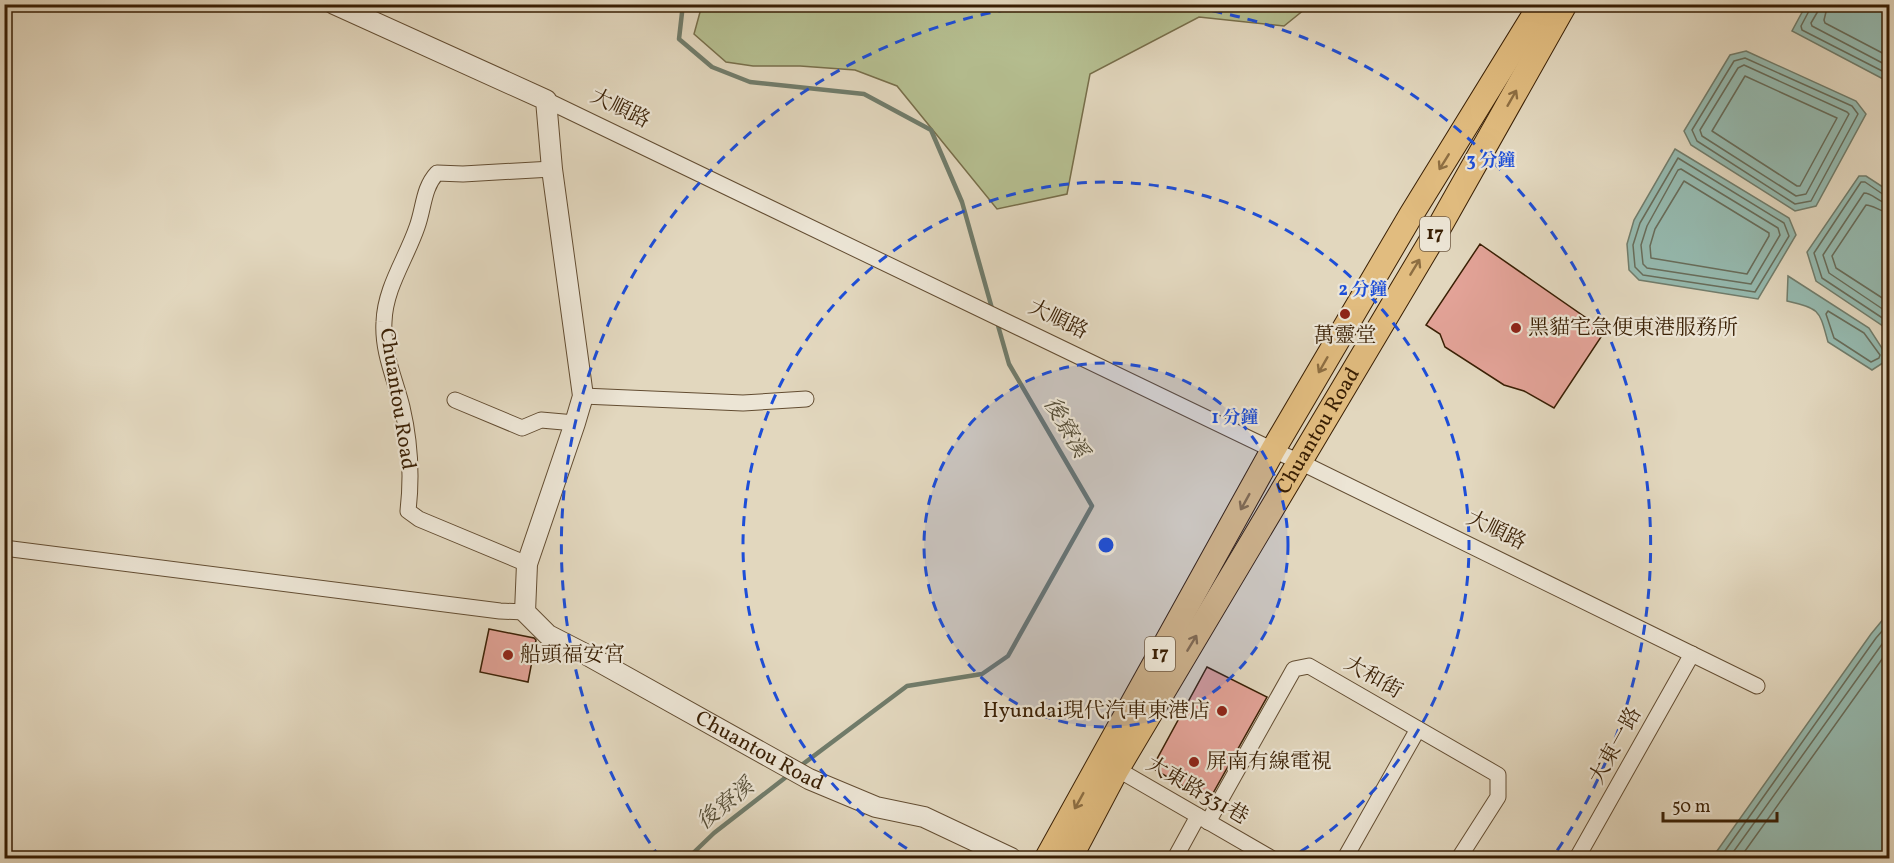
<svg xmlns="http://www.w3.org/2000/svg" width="1894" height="863" viewBox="0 0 1894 863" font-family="Vollkorn,'Noto Serif TC',serif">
<rect width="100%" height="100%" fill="#e2d7be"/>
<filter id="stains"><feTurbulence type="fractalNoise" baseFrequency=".00333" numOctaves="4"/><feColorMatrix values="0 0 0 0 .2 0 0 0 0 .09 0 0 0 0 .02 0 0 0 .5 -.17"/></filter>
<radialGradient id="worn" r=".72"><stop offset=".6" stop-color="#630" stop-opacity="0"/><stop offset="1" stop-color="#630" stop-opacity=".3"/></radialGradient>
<path fill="#b5be90" stroke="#776e4a" stroke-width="1.5" d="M702,5V4L1310,5L1284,26L1199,17L1090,74L1067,194L997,209L897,86L855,70L800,66H753L726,62L694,34Z"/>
<g fill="#95bab0" stroke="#707c6b" stroke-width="1.5">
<path d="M1806,5H1889V81L1885,80L1792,31Z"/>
<path d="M1746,51L1856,101L1866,114L1816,206L1795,211L1691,145L1684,131L1730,55Z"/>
<path d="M1675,149L1789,218L1796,235L1758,299L1639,280L1629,270L1627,244L1634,220Z"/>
<path d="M1859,176H1866L1889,191V330L1816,281L1807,252Z"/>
<path d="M1788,276L1869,328L1889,359L1872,370L1828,342C1819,310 1821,309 1787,301Z"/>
<path d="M1889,612V858H1712L1871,634Z"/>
</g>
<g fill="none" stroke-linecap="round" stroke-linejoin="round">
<g stroke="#676c5a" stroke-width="1.5">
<path d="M1811,4L1810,9L1801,26L1802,30L1890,75"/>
<path d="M1819,4L1818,11L1811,23L1812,26L1890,67"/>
<path d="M1828,4L1824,20L1825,23L1890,57"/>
<path d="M1745,58L1852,106L1858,114L1811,201L1795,204L1697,141L1692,130L1734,61Z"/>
<path d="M1744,65L1847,112L1849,114L1806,194L1796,196L1702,136L1700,130L1738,68Z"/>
<path d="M1745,76L1837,118L1800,186H1797L1712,131Z"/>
<path d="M1678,158L1784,223L1789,236L1755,292L1643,275L1635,267L1633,245L1640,223Z"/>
<path d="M1681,169L1778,228L1780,235L1751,284L1647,268L1643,264L1641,245L1647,226L1678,170Z"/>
<path d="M1684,181L1769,233V236L1747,274L1651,258L1650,246L1655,229Z"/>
<path d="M1890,196L1884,195L1865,182H1861L1814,253L1822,278L1890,323"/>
<path d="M1890,204C1879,203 1873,193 1864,193L1823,255L1829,273L1890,314"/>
<path d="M1890,213C1881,212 1873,205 1866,205L1832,256L1836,268L1890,303"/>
<path d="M1828,311L1864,333L1880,355L1879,358L1871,362L1834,338L1826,314Z"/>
<path d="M1720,858L1876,638L1890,622"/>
<path d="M1729,858L1890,633"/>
<path d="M1740,858L1890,648"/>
</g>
<g stroke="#707c6b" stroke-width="4.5">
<path d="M683,4L679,39L712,67L750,82L864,94L931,130L962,202L993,312"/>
<path d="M799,767L907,686L982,674L1008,656L1092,506L1009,364L997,322"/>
<path d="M688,858L714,833L790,774"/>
</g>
</g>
<g fill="#e3a398" stroke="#391f04" stroke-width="1.5">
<path d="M1480,244L1605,331L1554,408L1524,391L1504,385L1445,347L1440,334L1426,325Z"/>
<path d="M489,629L534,638L536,640L528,682L480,672Z"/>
<path d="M1207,667L1267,697L1212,795L1195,793L1152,768Z"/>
</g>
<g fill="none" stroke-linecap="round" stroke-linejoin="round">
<g stroke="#634d32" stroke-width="17">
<g id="minor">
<path d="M546,100L1273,450L1300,462L1757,686"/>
<path d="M583,396L743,403L806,399"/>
<path d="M455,400L522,428L541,420L575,423"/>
<path d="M4,548L500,611L525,612"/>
<path d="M527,564L419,519L408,511C412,476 410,441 402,407C395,379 382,351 384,322C385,288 406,259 417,227C424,208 423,188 437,173L463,174L552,169"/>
<path d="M1110,765L1271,858"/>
<path d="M1208,822L1294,669L1309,666L1498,775V797L1459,858"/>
<path d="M1175,858L1198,816"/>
<path d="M1345,858L1418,729"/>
<path d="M1577,858L1692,654"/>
</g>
</g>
<g stroke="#634d32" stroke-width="22">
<g id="tertiary">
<path id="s1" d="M334,4L546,100L552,169L583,396L575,423L527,564L525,612L548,635L587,655L809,779L876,807L924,817L1011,858"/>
</g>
</g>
<g stroke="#391f04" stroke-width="26">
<g id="primary">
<path d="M1047,858L1273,450L1411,215L1541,4"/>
<path id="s2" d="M1070,858L1117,769L1437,231L1565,4"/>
</g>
</g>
<use href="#minor" stroke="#ece5d5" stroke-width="15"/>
<use href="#tertiary" stroke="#ece5d5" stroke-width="20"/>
<use href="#primary" stroke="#e1bc7f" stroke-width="24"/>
</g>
<defs><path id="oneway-shaft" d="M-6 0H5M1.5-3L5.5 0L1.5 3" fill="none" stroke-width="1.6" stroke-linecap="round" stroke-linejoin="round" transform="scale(1.5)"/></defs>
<g stroke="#8d6e42">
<use href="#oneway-shaft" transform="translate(1512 98) rotate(-60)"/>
<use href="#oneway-shaft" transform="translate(1444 162) rotate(122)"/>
<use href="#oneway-shaft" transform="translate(1415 267) rotate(-59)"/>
<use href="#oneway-shaft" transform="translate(1323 365) rotate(120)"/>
<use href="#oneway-shaft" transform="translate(1245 502) rotate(119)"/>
<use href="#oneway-shaft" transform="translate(1192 643) rotate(-59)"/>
<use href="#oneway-shaft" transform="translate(1079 801) rotate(119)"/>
</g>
<circle cx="1106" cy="545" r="182" fill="#1d4ed8" fill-opacity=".12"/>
<g fill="none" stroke="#1d4ed8" stroke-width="3" stroke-dasharray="10 8">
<circle cx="1106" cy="545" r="182"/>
<path d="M922 858A363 363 0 1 1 1290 858"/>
<path d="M660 858A545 545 0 0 1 1035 5M1177 5A545 545 0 0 1 1552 858"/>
</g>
<g fill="#8f2418" stroke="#ece5d5" stroke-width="2">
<circle cx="1345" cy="314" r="6"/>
<circle cx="1516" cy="328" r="6"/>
<circle cx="508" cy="655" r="6"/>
<circle cx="1222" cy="711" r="6"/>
<circle cx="1194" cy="762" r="6"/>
</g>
<g text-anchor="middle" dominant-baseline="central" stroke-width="4.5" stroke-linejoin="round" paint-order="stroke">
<g fill="#ece5d5" stroke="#6f5a43" stroke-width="1.5">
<rect x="1420" y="217" width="30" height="34" rx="4.5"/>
<rect x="1145" y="637" width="30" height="34" rx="4.5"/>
</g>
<g font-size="20" font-weight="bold" fill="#391f04">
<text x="1435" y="234">17</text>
<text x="1160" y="654">17</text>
</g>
<g font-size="21" fill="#391f04" stroke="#ece5d5">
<text transform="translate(620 109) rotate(26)">大順路</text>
<text transform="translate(1058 320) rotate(26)">大順路</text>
<text transform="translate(397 399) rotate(81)">Chuantou Road</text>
<text stroke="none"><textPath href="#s2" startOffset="494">Chuantou Road</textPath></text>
<text transform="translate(1496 531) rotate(26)">大順路</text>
<text transform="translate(1373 678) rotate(30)">大和街</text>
<text transform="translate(1616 746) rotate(-61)">大東一路</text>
<text stroke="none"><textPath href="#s1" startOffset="1030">Chuantou Road</textPath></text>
<text transform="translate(1197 791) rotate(30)">大東路331巷</text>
</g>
<g font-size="21" fill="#391f04" stroke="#ece5d5" text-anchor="start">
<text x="1528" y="328">黑貓宅急便東港服務所</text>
<text x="1345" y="336" text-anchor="middle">萬靈堂</text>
<text x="520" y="655">船頭福安宮</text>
<text x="1210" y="711" text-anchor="end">Hyundai現代汽車東港店</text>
<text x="1206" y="762">屏南有線電視</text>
</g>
<g font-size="22" font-style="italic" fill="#554e38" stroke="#ece5d5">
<text transform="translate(1065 428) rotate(60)">後寮溪</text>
<text transform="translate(726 805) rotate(-39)">後寮溪</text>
</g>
</g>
<circle cx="1106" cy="545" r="9" fill="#1d4ed8" stroke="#ece5d5" stroke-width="3"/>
<g font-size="18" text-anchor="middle" font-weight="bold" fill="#1d4ed8" stroke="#ece5d5" stroke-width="4.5" stroke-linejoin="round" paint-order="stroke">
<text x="1491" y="166">3 分鐘</text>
<text x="1363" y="295">2 分鐘</text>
<text x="1235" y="423">1 分鐘</text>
</g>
<rect width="1894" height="863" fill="none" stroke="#e2d7be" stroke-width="24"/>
<rect x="6" y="6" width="1882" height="851" fill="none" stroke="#391f04" stroke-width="3"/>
<rect x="12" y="12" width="1870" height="839" fill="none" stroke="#391f04" stroke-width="1.5"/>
<path d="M1663 812v9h114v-9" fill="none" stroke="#391f04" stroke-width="3"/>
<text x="1672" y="812" font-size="18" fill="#391f04" stroke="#ece5d5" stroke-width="4.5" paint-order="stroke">50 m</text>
<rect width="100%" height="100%" filter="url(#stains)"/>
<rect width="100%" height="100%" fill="url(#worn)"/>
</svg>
